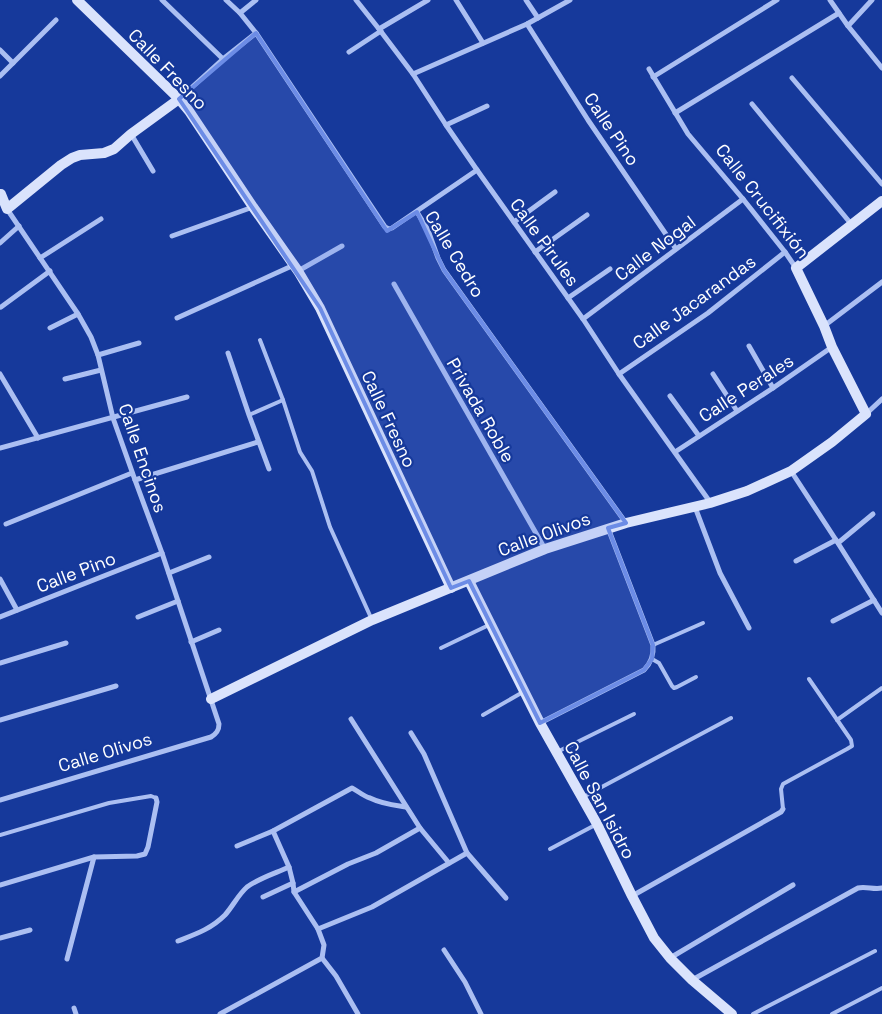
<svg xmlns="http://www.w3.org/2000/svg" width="882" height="1014" viewBox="0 0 882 1014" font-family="'Space Grotesk',sans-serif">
<rect width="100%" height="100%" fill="#16399b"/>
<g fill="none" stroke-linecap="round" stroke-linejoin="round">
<g stroke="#abbff2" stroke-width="4">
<path d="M260,340L283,400L300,452L312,471L330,527L372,620"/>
<path d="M249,415L283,400"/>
<path d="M653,645L703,623"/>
<path d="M441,648L489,625"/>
<path d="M652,659L659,663L672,686L674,688L677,687L696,677"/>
<path d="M483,715L523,692"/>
<path d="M837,720L882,688"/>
<path d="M557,752L634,714"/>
<path d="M583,797L731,718"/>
<path d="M783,809L781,789L783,784L847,749L852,746L851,740L809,679"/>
<path d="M0,835L109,803L151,796L156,798"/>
<path d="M550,849L597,824"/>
<path d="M753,1014L875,951"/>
<path d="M832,1014L882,988"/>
</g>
<g stroke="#abbff2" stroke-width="5">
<path d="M162,0L223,59"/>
<path d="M226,0L240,13L256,33L385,227L389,229L392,228L477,170"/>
<path d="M356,0L379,29L413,74L446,125L477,170L583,319L619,374L710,502"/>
<path d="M456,0L483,43"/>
<path d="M526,0L538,18"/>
<path d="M830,0L848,26L882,68"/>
<path d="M240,13L256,0"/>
<path d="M527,24L588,120L676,249"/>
<path d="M848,26L872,0"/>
<path d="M379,29L428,0"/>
<path d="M0,50L13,63"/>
<path d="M349,52L381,31"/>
<path d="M649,69L688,134L743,199L785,252L796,268"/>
<path d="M413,74L527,24L570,0"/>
<path d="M0,76L56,20"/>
<path d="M653,77L777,0"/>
<path d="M792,78L882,184"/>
<path d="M179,99L223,59L256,33"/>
<path d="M752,104L852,225"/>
<path d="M675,113L839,13"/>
<path d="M446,125L487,106"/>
<path d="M131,134L153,171"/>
<path d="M417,212L428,230L438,258L444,270L626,523"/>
<path d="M514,222L555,192"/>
<path d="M172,236L253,207"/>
<path d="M0,243L19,226"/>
<path d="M535,252L587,215"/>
<path d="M40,258L101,219"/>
<path d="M298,271L342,246"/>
<path d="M394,284L545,549"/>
<path d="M568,298L610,269"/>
<path d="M1,307L50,271"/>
<path d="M177,318L294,265"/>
<path d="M583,319L743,199"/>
<path d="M824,326L882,282"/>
<path d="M50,328L78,314"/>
<path d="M749,346L773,388"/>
<path d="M228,353L249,415L269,469"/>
<path d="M98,355L139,343"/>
<path d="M0,374L38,438"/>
<path d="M619,374L708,313L785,252"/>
<path d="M713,374L737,411"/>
<path d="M65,379L101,370"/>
<path d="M670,396L699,436"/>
<path d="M866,414L882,399"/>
<path d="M0,448L187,397"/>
<path d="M675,452L773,388L832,347"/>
<path d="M791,471L836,540L882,613"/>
<path d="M135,480L258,442"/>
<path d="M695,507L720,573L749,628"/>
<path d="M6,524L132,473"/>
<path d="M838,543L873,514"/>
<path d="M796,561L836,540"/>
<path d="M169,573L209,557"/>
<path d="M0,579L17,610"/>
<path d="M0,617L162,553"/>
<path d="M138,617L178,601"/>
<path d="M833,621L874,600"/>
<path d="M191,642L219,630"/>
<path d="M0,663L66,643"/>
<path d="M351,719L420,828L449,863"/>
<path d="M0,720L116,686"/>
<path d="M540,723L644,670C651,663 654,656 653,645L608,528"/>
<path d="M0,800L211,737C216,734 219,731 219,724L162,553L135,480L113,418L98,355L91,337L78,314L7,209"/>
<path d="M273,831L289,867L293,883L294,892L318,929"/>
<path d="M237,846L273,831L352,788C358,791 363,796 370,798C382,804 393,805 406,807"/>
<path d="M467,853L506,898"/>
<path d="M0,885L94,857L137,856L145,854L148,847L157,802L156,798"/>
<path d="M294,892L348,864L376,853L420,828"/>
<path d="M632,896L781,812L783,809"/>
<path d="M263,897L293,883"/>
<path d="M0,938L30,930"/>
<path d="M178,941C196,934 211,929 225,915C233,906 238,895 247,887C259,878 276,873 289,867"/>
<path d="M444,950L465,982L481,1014"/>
<path d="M322,958L336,976L358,1014"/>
<path d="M670,958L793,885"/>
<path d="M67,959L94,857"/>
<path d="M692,980L858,888C866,886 874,890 882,888"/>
<path d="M74,1008L76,1014"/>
<path d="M220,1014L322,958L324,945L318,929L372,907L467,853L424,754L411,733"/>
</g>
<g stroke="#dae3fc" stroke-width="10">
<path d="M77,0L179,99L189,111L253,207L298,271L320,308L451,588"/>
<path d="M0,195L1,194L7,209L61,165L72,158L80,155L104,153L114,149L131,134L179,99"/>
<path d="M469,581L540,723L597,824L632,896L654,938L670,958L692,980L732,1014"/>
<path d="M211,699L372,620L545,549L626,523L710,503L747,491L791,471L832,442L866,414L832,347L824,326L796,268L882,201"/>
</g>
</g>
<path fill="#6c8ce6" fill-opacity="0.2" stroke="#6c8ce6" stroke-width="4" stroke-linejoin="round" d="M256,33L387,231L417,212L444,270L626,523L608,528L653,645L652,659L644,670L540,723L469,581L451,588L320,308L179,99Z"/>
<g text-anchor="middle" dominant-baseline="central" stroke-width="4.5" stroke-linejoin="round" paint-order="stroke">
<g font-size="18" fill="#fff" stroke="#16399b">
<text transform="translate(168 69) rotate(46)">Calle Fresno</text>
<text transform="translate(612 129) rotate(56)">Calle Pino</text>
<text transform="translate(763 201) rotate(52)">Calle Crucifixión</text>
<text transform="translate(545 242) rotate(54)">Calle Pirules</text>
<text transform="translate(655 248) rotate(-37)">Calle Nogal</text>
<text transform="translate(455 254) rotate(59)">Calle Cedro</text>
<text transform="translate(694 302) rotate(-36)">Calle Jacarandas</text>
<text transform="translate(746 388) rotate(-33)">Calle Perales</text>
<text transform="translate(481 410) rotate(60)">Privada Roble</text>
<text transform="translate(389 419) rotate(65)">Calle Fresno</text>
<text transform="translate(143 458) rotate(71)">Calle Encinos</text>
<text transform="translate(544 534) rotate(-20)">Calle Olivos</text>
<text transform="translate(76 572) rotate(-21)">Calle Pino</text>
<text transform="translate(105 752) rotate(-17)">Calle Olivos</text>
<text transform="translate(600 800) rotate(62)">Calle San Isidro</text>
</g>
</g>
</svg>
